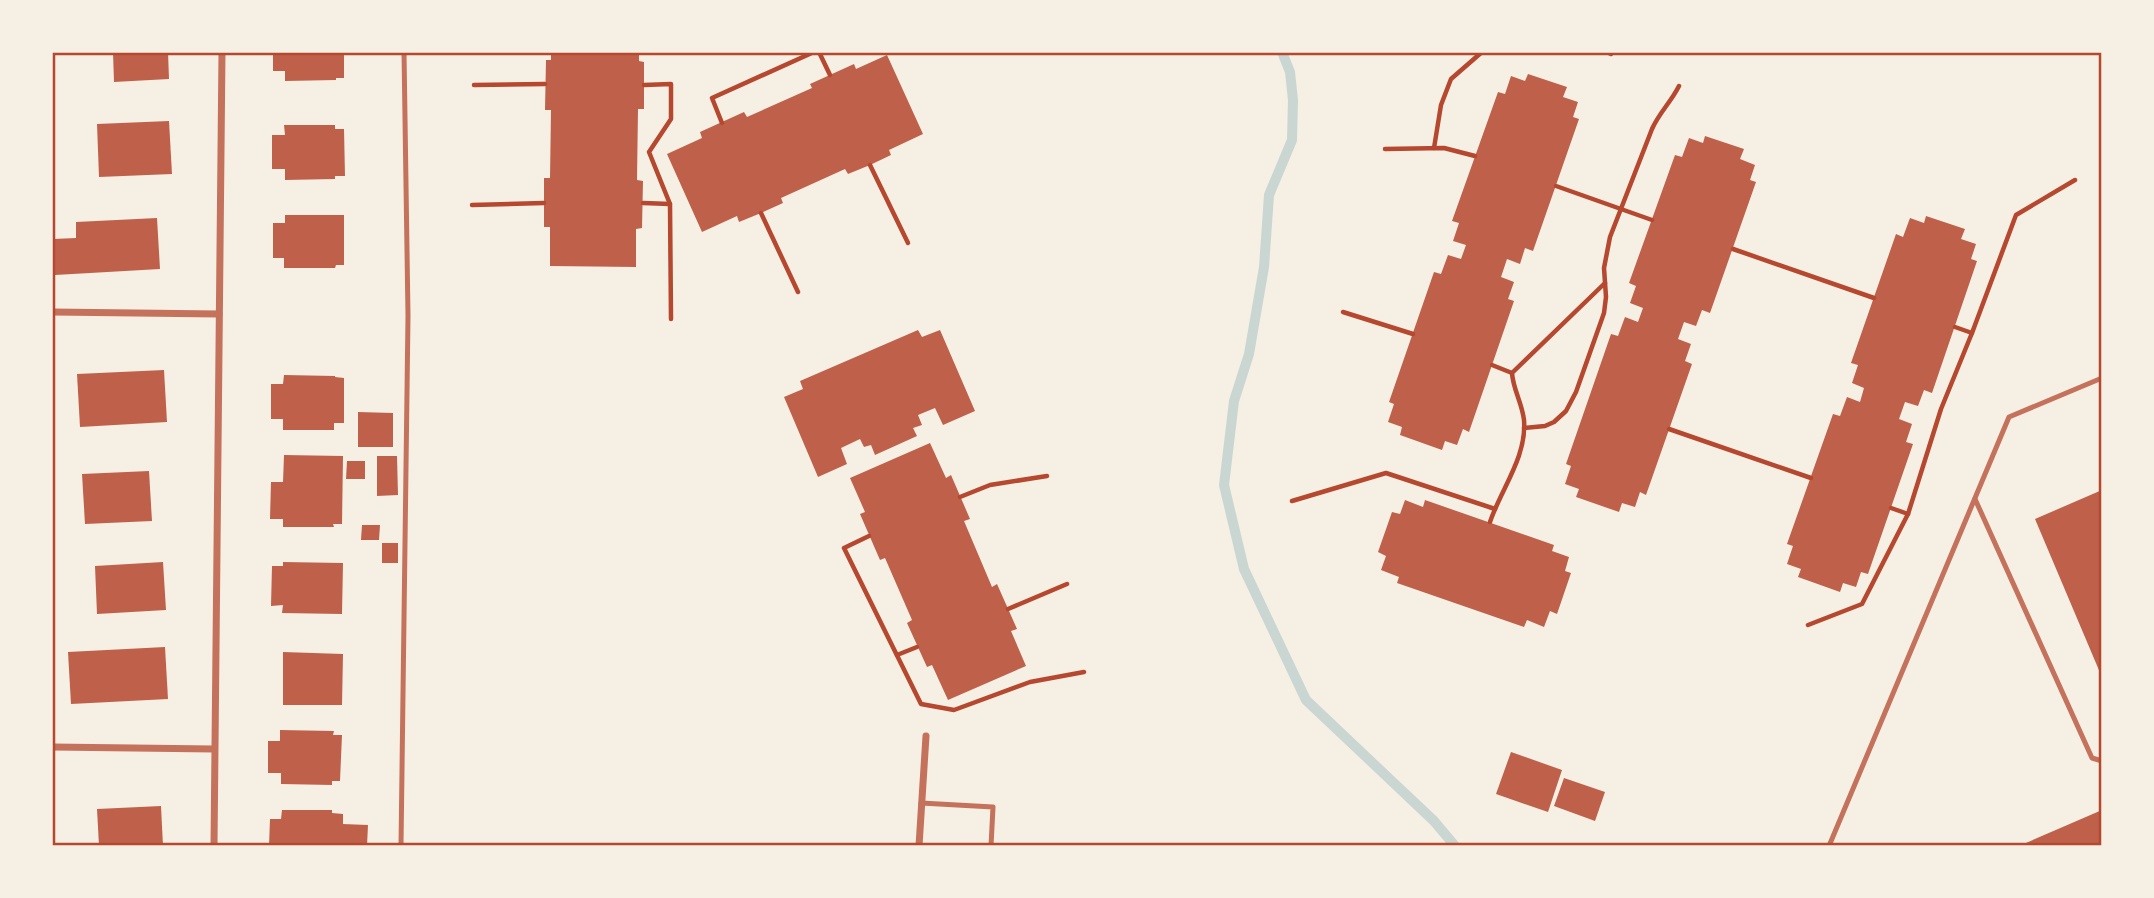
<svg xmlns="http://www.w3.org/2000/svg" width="2154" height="898" viewBox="0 0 2154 898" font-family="Commissioner,sans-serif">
<rect width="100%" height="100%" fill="#f6efe4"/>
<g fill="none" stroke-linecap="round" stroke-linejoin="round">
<path stroke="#c9d6d2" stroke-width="10" d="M1282,52L1290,72L1293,100L1292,140L1269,195L1264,267L1249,354L1234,401L1224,485L1244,569L1306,700L1434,821L1455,846"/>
</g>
<g fill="#bf614a">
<path d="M113,52H168L169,79L114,82Z"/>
<path d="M273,52H344V78H336V80L285,81V71H273Z"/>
<path d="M551,52H639V61L644,62V109H638L637,180L643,181L642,228L636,229V267L550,266V227H544V178H550L551,110H545L546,60H551Z"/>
<path d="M887,55L923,134L889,150L891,155L870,165L848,174L845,169L781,198L783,203L761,213L739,222L737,216L702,232L667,154L702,138L700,132L744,112L747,117L812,88L810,84L854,64L856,69Z"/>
<path d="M1528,74L1567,87L1563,97L1578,102L1573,117L1579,119L1533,251L1525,248L1520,264L1507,259L1501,277L1514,282L1508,299L1514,301L1469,432L1463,429L1457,445L1445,441L1442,450L1400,435L1402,427L1388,422L1394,404L1389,402L1434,272L1441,274L1448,255L1461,259L1466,245L1453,241L1459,223L1452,221L1498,92L1505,94L1511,76L1525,81Z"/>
<path d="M169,121L172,174L99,177L97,124Z"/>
<path d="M284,125H335V129H344L345,176H335V179L285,180V169H272V135H285Z"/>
<path d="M1705,136L1744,149L1740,159L1755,165L1750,180L1756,182L1710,313L1702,310L1696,326L1684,322L1678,339L1691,344L1685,361L1692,364L1646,495L1640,492L1635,507L1622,503L1619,512L1576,497L1579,489L1565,484L1571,466L1566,464L1611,334L1618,336L1625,317L1638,322L1643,308L1630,303L1636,286L1629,283L1675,155L1682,157L1689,138L1703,143Z"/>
<path d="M285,215H344V265H336L335,268H284V258H273V223H285Z"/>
<path d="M1926,216L1965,229L1961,239L1976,244L1971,259L1977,261L1932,393L1924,390L1918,406L1905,402L1899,419L1912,424L1906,442L1913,444L1868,574L1861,572L1856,587L1843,583L1840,592L1798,577L1801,569L1787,564L1793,546L1787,544L1833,414L1840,416L1847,397L1860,402L1864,388L1852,383L1858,365L1851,363L1896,234L1903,237L1910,218L1924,223Z"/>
<path d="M157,218L160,269L55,275L53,239L76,238V222Z"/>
<path d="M918,330L922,337L940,330L975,411L943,425L935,408L918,415L922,425L913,428L917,436L875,455L871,445L864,447L860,439L841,448L847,464L818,477L784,397L803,389L800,381Z"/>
<path d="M164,370L167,422L80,427L77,374Z"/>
<path d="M284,375L335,376V377L344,378V423H334V430H283V419H271V384H283Z"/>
<path d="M358,412L393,413V447H358Z"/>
<path d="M930,443L946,478L951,475L970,519L964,521L992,587L997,584L1017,629L1011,631L1026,666L948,700L932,665L927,667L907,623L912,620L885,558L880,560L860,514L865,512L850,478Z"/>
<path d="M284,455L343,456L342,524H333L334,527H283V519H270L271,482H283Z"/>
<path d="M377,456H397L398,495L377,496Z"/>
<path d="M347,461H365V479H346Z"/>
<path d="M149,471L152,521L85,524L82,474Z"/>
<path d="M2102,490V675H2101L2035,519Z"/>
<path d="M1405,500L1423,507L1425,500L1554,545L1552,551L1569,557L1565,571L1571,573L1557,614L1550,611L1544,627L1527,620L1524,627L1397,583L1399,577L1381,570L1386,556L1378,552L1392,512L1400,514Z"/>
<path d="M362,525H380L379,540H361Z"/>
<rect x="382" y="543" width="16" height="20"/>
<path d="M163,562L166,610L97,614L95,566Z"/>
<path d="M283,562L343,563L342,614L282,613L283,605L271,606L272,566H283Z"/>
<path d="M165,647L168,699L71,704L68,652Z"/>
<path d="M283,652L343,654L342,705H283Z"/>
<path d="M280,730L334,731L333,735H342L340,781H332V785L281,784V773H268V741H280Z"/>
<path d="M1511,752L1562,770L1548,812L1496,794Z"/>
<path d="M1564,778L1605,792L1595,821L1554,806Z"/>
<path d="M161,806L163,846H99L97,809Z"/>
<path d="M282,810H332V813L343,814V824L368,825L367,846H269L270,819H281Z"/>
<path d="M2102,810V846H2019Z"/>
</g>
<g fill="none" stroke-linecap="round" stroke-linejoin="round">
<g stroke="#b5482f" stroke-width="4.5">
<path d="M819,52L830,75"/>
<path d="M1607,52L1611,54"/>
<path d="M474,85L545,84"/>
<path d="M644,85L671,84V119L649,152L670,204L671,319"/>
<path d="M722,123L712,98L814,52"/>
<path d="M1434,148L1441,105L1451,79L1482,52"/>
<path d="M1385,149L1444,148L1475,156"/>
<path d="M870,165L908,243"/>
<path d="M1556,186L1652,220"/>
<path d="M643,203L670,204"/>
<path d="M472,205L544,203"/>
<path d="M761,213L798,292"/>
<path d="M1733,249L1874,298"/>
<path d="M1343,312L1413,334"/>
<path d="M1955,327L1972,333"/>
<path d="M1492,365L1512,373"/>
<path d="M1524,428L1545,426L1554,422L1566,411L1576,392L1604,313L1606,297L1604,268L1610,237L1652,129C1659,113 1671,102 1679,86"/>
<path d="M1669,429L1811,478"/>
<path d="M960,497L990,485L1047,476"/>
<path d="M1292,501L1386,473L1495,509"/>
<path d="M1891,508L1908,514"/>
<path d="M1490,522C1501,489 1527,457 1524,420C1522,403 1513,389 1512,373L1605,283"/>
<path d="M869,536L844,548L921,704L954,710L1030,682L1084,672"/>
<path d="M1008,609L1067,584"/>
<path d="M1808,625L1862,604L1908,514L1941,409L1972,333L2016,215L2075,180"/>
<path d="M897,655L917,647"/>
</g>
<g stroke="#c5725c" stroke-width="5">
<path d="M1975,499L2092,758L2102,761"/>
<path d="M921,803L993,807L991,846"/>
<path d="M401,846L408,316L404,52"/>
<path d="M1829,846L2009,417L2102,378"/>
</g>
<g stroke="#c5725c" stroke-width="7">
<path d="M52,312L219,314"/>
<path d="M52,747L214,749"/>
<path d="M214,846L222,52"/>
<path d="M919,846L926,736"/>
</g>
</g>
<rect width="2154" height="898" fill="none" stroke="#f6efe4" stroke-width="108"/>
<rect x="54" y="54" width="2046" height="790" fill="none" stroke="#b5482f" stroke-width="2.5"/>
</svg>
